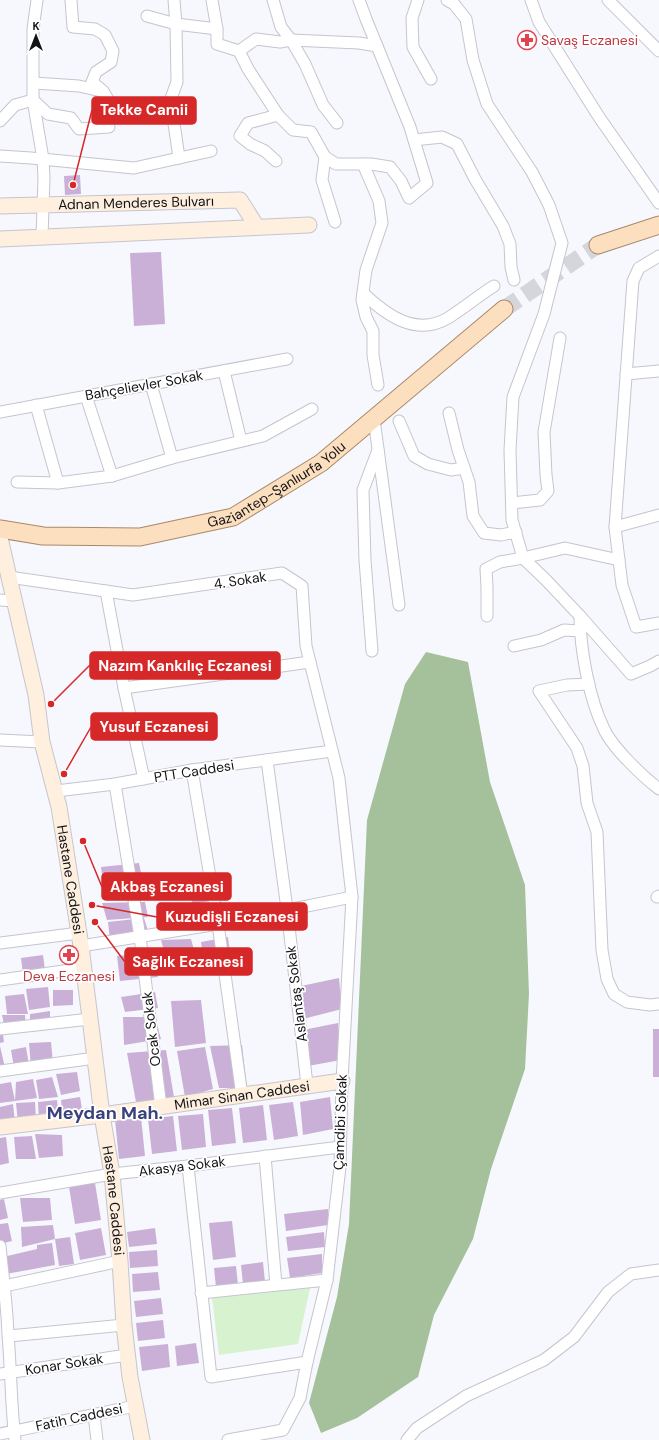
<svg xmlns="http://www.w3.org/2000/svg" width="659" height="1440" viewBox="0 0 659 1440" font-family="'DM Sans',sans-serif">
<rect width="100%" height="100%" fill="#f7f8fe"/>
<path fill="#d6f2ce" d="M310,1288L298,1344L219,1355L212,1298Z"/>
<path fill="#a4c19b" d="M426,652L468,662L490,782L525,885L529,994L525,1069L491,1169L473,1239L434,1315L418,1377L357,1418L321,1433L309,1403L337,1297L349,1224L367,820L405,684Z"/>
<g fill="#cab0d7">
<path d="M80,175L81,194L65,195L64,176Z"/>
<path d="M161,252L165,324L134,326L130,253Z"/>
<path d="M139,863L142,878L103,883L101,867Z"/>
<path d="M220,885L223,899L192,904L191,889Z"/>
<path d="M145,902L148,917L107,920L102,903Z"/>
<path d="M189,914L191,929L162,933L161,917Z"/>
<path d="M144,918L149,934L110,940L108,922Z"/>
<path d="M228,937L230,953L203,958L201,942Z"/>
<path d="M191,939L197,961L168,965L161,940Z"/>
<path d="M154,953L158,977L120,981L117,956Z"/>
<path d="M43,955L45,970L23,974L21,958Z"/>
<path d="M339,978L342,1009L303,1019L301,986Z"/>
<path d="M48,987L50,1007L29,1010L26,989Z"/>
<path d="M53,990H73V1005L53,1006Z"/>
<path d="M155,992L158,1008L125,1012L121,997Z"/>
<path d="M24,994L28,1014H7L5,996Z"/>
<path d="M201,1000L206,1043L175,1047L171,1001Z"/>
<path d="M50,1011V1029L30,1032V1014Z"/>
<path d="M2,1015H25L26,1028L5,1029Z"/>
<path d="M123,1017H155L161,1039L124,1045Z"/>
<path d="M338,1023L341,1060L308,1066L303,1030Z"/>
<path d="M0,1027H2L4,1042L0,1043Z"/>
<rect x="653" y="1029" width="6" height="48"/>
<path d="M51,1042L53,1063L31,1067L29,1043Z"/>
<path d="M242,1045L247,1088H219L210,1046Z"/>
<path d="M0,1046L6,1072L0,1073Z"/>
<path d="M26,1047L30,1071L15,1073L11,1050Z"/>
<path d="M205,1047L213,1089L185,1097L177,1051Z"/>
<path d="M166,1050L174,1097L136,1102L127,1053Z"/>
<path d="M77,1072L80,1091L61,1095L56,1074Z"/>
<path d="M52,1077L58,1097L39,1099L36,1080Z"/>
<path d="M33,1079L37,1098L15,1101L16,1082Z"/>
<path d="M11,1082L15,1101L0,1103V1084Z"/>
<path d="M80,1097L83,1115L63,1120L61,1100Z"/>
<path d="M330,1097L333,1129L303,1135L300,1102Z"/>
<path d="M57,1100L59,1118L39,1120L38,1102Z"/>
<path d="M35,1102L36,1119L18,1123L16,1103Z"/>
<path d="M293,1102L298,1136L274,1140L269,1105Z"/>
<path d="M13,1104L15,1122L0,1125V1107Z"/>
<path d="M263,1105L267,1140L243,1143L239,1108Z"/>
<path d="M232,1108L236,1143L212,1146L208,1110Z"/>
<path d="M203,1114L206,1147L182,1150L178,1116Z"/>
<path d="M173,1116L177,1151L152,1154L148,1119Z"/>
<path d="M141,1117L145,1156L119,1159L115,1120Z"/>
<path d="M35,1134L62,1135L63,1156L39,1158Z"/>
<path d="M32,1136L36,1159H16L14,1137Z"/>
<path d="M6,1137L9,1163L0,1165V1138Z"/>
<path d="M95,1183L101,1220L75,1224L69,1187Z"/>
<path d="M20,1198H50L52,1220L23,1222Z"/>
<path d="M4,1199L8,1218L0,1220V1200Z"/>
<path d="M328,1209V1225L286,1231L284,1214Z"/>
<path d="M232,1221L236,1257L213,1260L209,1223Z"/>
<path d="M8,1223L12,1241L0,1244V1224Z"/>
<path d="M53,1225L55,1239L22,1247L21,1227Z"/>
<path d="M101,1228L106,1255L80,1260L75,1233Z"/>
<path d="M155,1228L157,1244L129,1247L127,1232Z"/>
<path d="M324,1232L325,1247L288,1251L286,1237Z"/>
<path d="M70,1237L74,1264L59,1266L55,1239Z"/>
<path d="M52,1243L55,1265L6,1274L3,1257L37,1249V1245Z"/>
<path d="M157,1250L158,1266L130,1268L129,1252Z"/>
<path d="M322,1254V1273L290,1278L287,1258Z"/>
<path d="M263,1262L265,1282L243,1284L241,1265Z"/>
<path d="M236,1266L238,1285L216,1287L214,1268Z"/>
<path d="M158,1272L160,1290L133,1292L132,1274Z"/>
<path d="M161,1298L163,1314L136,1317L134,1301Z"/>
<path d="M163,1320L165,1338L138,1341L136,1323Z"/>
<path d="M196,1343L199,1363L177,1366L175,1346Z"/>
<path d="M168,1344L170,1367L142,1371L139,1347Z"/>
</g>
<g fill="none" stroke-linecap="round" stroke-linejoin="round">
<path stroke="#d5d6db" stroke-width="17" stroke-dasharray="17 8" stroke-linecap="butt" d="M504,309L598,245"/>
<g stroke="#c4c5ce" stroke-width="13">
<g id="street">
<path d="M37,0L33,29V100L43,159L44,178L42,237"/>
<path d="M71,0L73,27L95,29L105,35L113,51L111,62L96,72L92,82L103,91L110,103L121,115"/>
<path d="M174,0L176,24L177,82L170,101L175,130L179,158"/>
<path d="M212,0L217,29V44L239,51L248,69L278,115L293,130L311,132L325,157L336,164H371L390,167L401,181L409,198L427,183L410,127L366,19L359,0"/>
<path d="M273,0L281,27L291,40L305,64L323,105L337,123"/>
<path d="M418,0L412,18L413,47L431,79"/>
<path d="M447,0L454,4L466,19L473,60L487,104L532,172L549,205L562,243L544,314L513,397L510,450L512,520L523,558L546,580L580,616L631,674L650,666L659,661"/>
<path d="M531,0L539,22L599,117L659,203"/>
<path d="M608,0L659,51"/>
<path d="M147,16L176,24L217,29"/>
<path d="M239,51L256,39L280,42L291,40L359,43L377,46"/>
<path d="M34,83L79,86L101,91"/>
<path d="M0,121L15,105L33,100L48,114L71,118L79,129L109,127"/>
<path d="M414,140L442,137L457,144L475,179L503,226L510,244L511,267L514,280"/>
<path d="M0,156L31,158L134,168L211,151"/>
<path d="M325,157L322,180L335,222"/>
<path d="M276,161L265,151L250,144L240,136L248,123L278,115"/>
<path d="M363,164L379,201L382,223L366,270L362,300L366,317L373,331V355L378,385"/>
<path d="M659,256L639,268L633,281L615,527L622,585L636,627L659,623"/>
<path d="M363,293C386,315 416,337 448,318C464,308 478,296 494,286"/>
<path d="M224,371L241,441"/>
<path d="M626,374L659,371"/>
<path d="M151,384L172,458"/>
<path d="M86,396L112,476"/>
<path d="M36,405L58,483"/>
<path d="M0,412L287,359"/>
<path d="M449,413L458,450L469,482L473,516L484,533L501,535L516,532"/>
<path d="M374,419L399,605"/>
<path d="M399,421L414,456L428,464L451,470L464,468"/>
<path d="M17,482L58,483L112,476L172,458L263,436L312,409"/>
<path d="M512,503L540,500L548,491L546,475L544,432L560,338"/>
<path d="M615,527L659,515"/>
<path d="M9,577L133,595L282,573L302,586L306,646L339,778L352,897L342,1081L340,1167L327,1280L307,1362L300,1398L283,1430L228,1440"/>
<path d="M106,591L124,688L144,779"/>
<path d="M0,600L14,601"/>
<path d="M487,616V587L486,569L500,562L523,558L565,548L619,560"/>
<path d="M580,616C580,648 589,699 604,729C612,747 642,776 659,789"/>
<path d="M514,646L541,640L564,630L580,631"/>
<path d="M372,651L365,560L363,490L378,450"/>
<path d="M589,684L567,685L539,691L577,748L583,766L587,803L597,832L602,950L607,979L614,994L627,1002L650,1005L659,1004"/>
<path d="M124,688L310,662"/>
<path d="M0,740L42,742"/>
<path d="M267,760L287,909L307,1085"/>
<path d="M192,770L218,924L242,1096"/>
<path d="M115,784L140,937L161,1107"/>
<path d="M56,791L115,784L192,770L332,751"/>
<path d="M657,897L659,896"/>
<path d="M0,943L79,933"/>
<path d="M81,946L218,924L352,897"/>
<path d="M0,980L84,968"/>
<path d="M0,1029L90,1019"/>
<path d="M0,1071L95,1058"/>
<path d="M265,1156L276,1285"/>
<path d="M188,1166L211,1377L307,1362"/>
<path d="M0,1193L112,1174L188,1166L340,1147"/>
<path d="M0,1246C3,1276 7,1305 8,1335C11,1370 11,1405 15,1440"/>
<path d="M0,1287L120,1261"/>
<path d="M201,1293L327,1280"/>
<path d="M9,1336L124,1325"/>
<path d="M0,1374L127,1355"/>
<path d="M94,1415L97,1440"/>
<path d="M0,1434L135,1406"/>
<path d="M407,1440L417,1428L466,1396L544,1360L574,1337L608,1292L631,1274L659,1270"/>
</g>
</g>
<g stroke="#c4c5ce" stroke-width="17">
<g id="secondary">
<path id="s1" d="M0,206L240,200L257,227"/>
<path d="M0,239L309,225"/>
<path id="s2" d="M0,538L36,695L42,742L59,807L81,946L102,1115L112,1174L120,1261L124,1325L130,1377L142,1440"/>
<path id="s3" d="M0,1127L102,1115L342,1081"/>
</g>
</g>
<g stroke="#a98968" stroke-width="19">
<g id="primary">
<path d="M598,245L659,225"/>
<path id="s4" d="M0,529L43,536L140,537L233,517L321,463L504,309"/>
</g>
</g>
<use href="#street" stroke="#fff" stroke-width="11"/>
<use href="#secondary" stroke="#feefdf" stroke-width="15"/>
<use href="#primary" stroke="#fcdfbe" stroke-width="17"/>
</g>
<defs>
<g id="pharmacy-ring" transform="scale(1)"><circle r="9.5" fill="#fff" stroke="#e0444e" stroke-width="1.5"/><path d="M-2-6h4v4h4v4h-4v4h-4v-4h-4v-4h4Z" fill="#e0444e"/></g>
</defs>
<g fill-rule="evenodd">
<use href="#pharmacy-ring" x="527" y="40"/>
<use href="#pharmacy-ring" x="69" y="955"/>
</g>
<g text-anchor="middle" dominant-baseline="central" stroke-width="3.5" stroke-linejoin="round" paint-order="stroke">
<g font-size="14" fill="#be3a42" stroke="#fff" text-anchor="start">
<text x="541" y="40">Savaş Eczanesi</text>
<text x="69" y="976" text-anchor="middle">Deva Eczanesi</text>
</g>
<g font-size="14" fill="#131317" stroke="#fff">
<text stroke="none"><textPath href="#s1" startOffset="136">Adnan Menderes Bulvarı</textPath></text>
<text transform="translate(144 385) rotate(-10)">Bahçelievler Sokak</text>
<text stroke="none"><textPath href="#s4" startOffset="289">Gaziantep-Şanlıurfa Yolu</textPath></text>
<text transform="translate(240 580) rotate(-9)">4. Sokak</text>
<text transform="translate(194 771) rotate(-9)">PTT Caddesi</text>
<text stroke="none"><textPath href="#s2" startOffset="349">Hastane Caddesi</textPath></text>
<text transform="translate(296 994) rotate(-97)">Aslantaş Sokak</text>
<text transform="translate(151 1029) rotate(-97)">Ocak Sokak</text>
<text stroke="none"><textPath href="#s3" startOffset="244">Mimar Sinan Caddesi</textPath></text>
<text transform="translate(340 1122) rotate(-88)">Çamdibi Sokak</text>
<text transform="translate(182 1166) rotate(-7)">Akasya Sokak</text>
<text stroke="none"><textPath href="#s2" startOffset="673">Hastane Caddesi</textPath></text>
<text transform="translate(64 1364) rotate(-9)">Konar Sokak</text>
<text transform="translate(79 1417) rotate(-12)">Fatih Caddesi</text>
</g>
<g font-size="18" font-weight="bold" fill="#3a427e" stroke="#fff">
<text x="105" y="1113">Meydan Mah.</text>
</g>
</g>
<path fill="none" stroke="#d62828" stroke-width="1.5" d="M73 185L92 110M51 704L90 665M64 774L91 727M83 841L102 887M92 905L157 917M95 922L125 962"/>
<g fill="#d62828" stroke="#fff" stroke-width="1.5">
<circle cx="73" cy="185" r="4"/>
<circle cx="51" cy="704" r="4"/>
<circle cx="64" cy="774" r="4"/>
<circle cx="83" cy="841" r="4"/>
<circle cx="92" cy="905" r="4"/>
<circle cx="95" cy="922" r="4"/>
</g>
<g fill="#d62828" stroke="#d62828" stroke-width="1.5">
<rect x="92" y="97" width="104" height="27" rx="4"/>
<rect x="90" y="652" width="190" height="27" rx="4"/>
<rect x="91" y="713" width="126" height="27" rx="4"/>
<rect x="102" y="873" width="129" height="27" rx="4"/>
<rect x="157" y="903" width="150" height="27" rx="4"/>
<rect x="125" y="948" width="127" height="27" rx="4"/>
</g>
<g font-size="15" text-anchor="middle" font-weight="bold" fill="#fff">
<text x="144" y="115">Tekke Camii</text>
<text x="185" y="671">Nazım Kankılıç Eczanesi</text>
<text x="154" y="732">Yusuf Eczanesi</text>
<text x="167" y="892">Akbaş Eczanesi</text>
<text x="232" y="922">Kuzudişli Eczanesi</text>
<text x="188" y="967">Sağlık Eczanesi</text>
</g>
<g transform="translate(36 36)" stroke="#ffffff" stroke-width="3" paint-order="stroke">
<path d="M0-3L7 15L0 10L-7 15Z" fill="#131317"/>
<text y="-6" font-size="11" font-weight="bold" text-anchor="middle" fill="#131317">K</text>
</g>
</svg>
